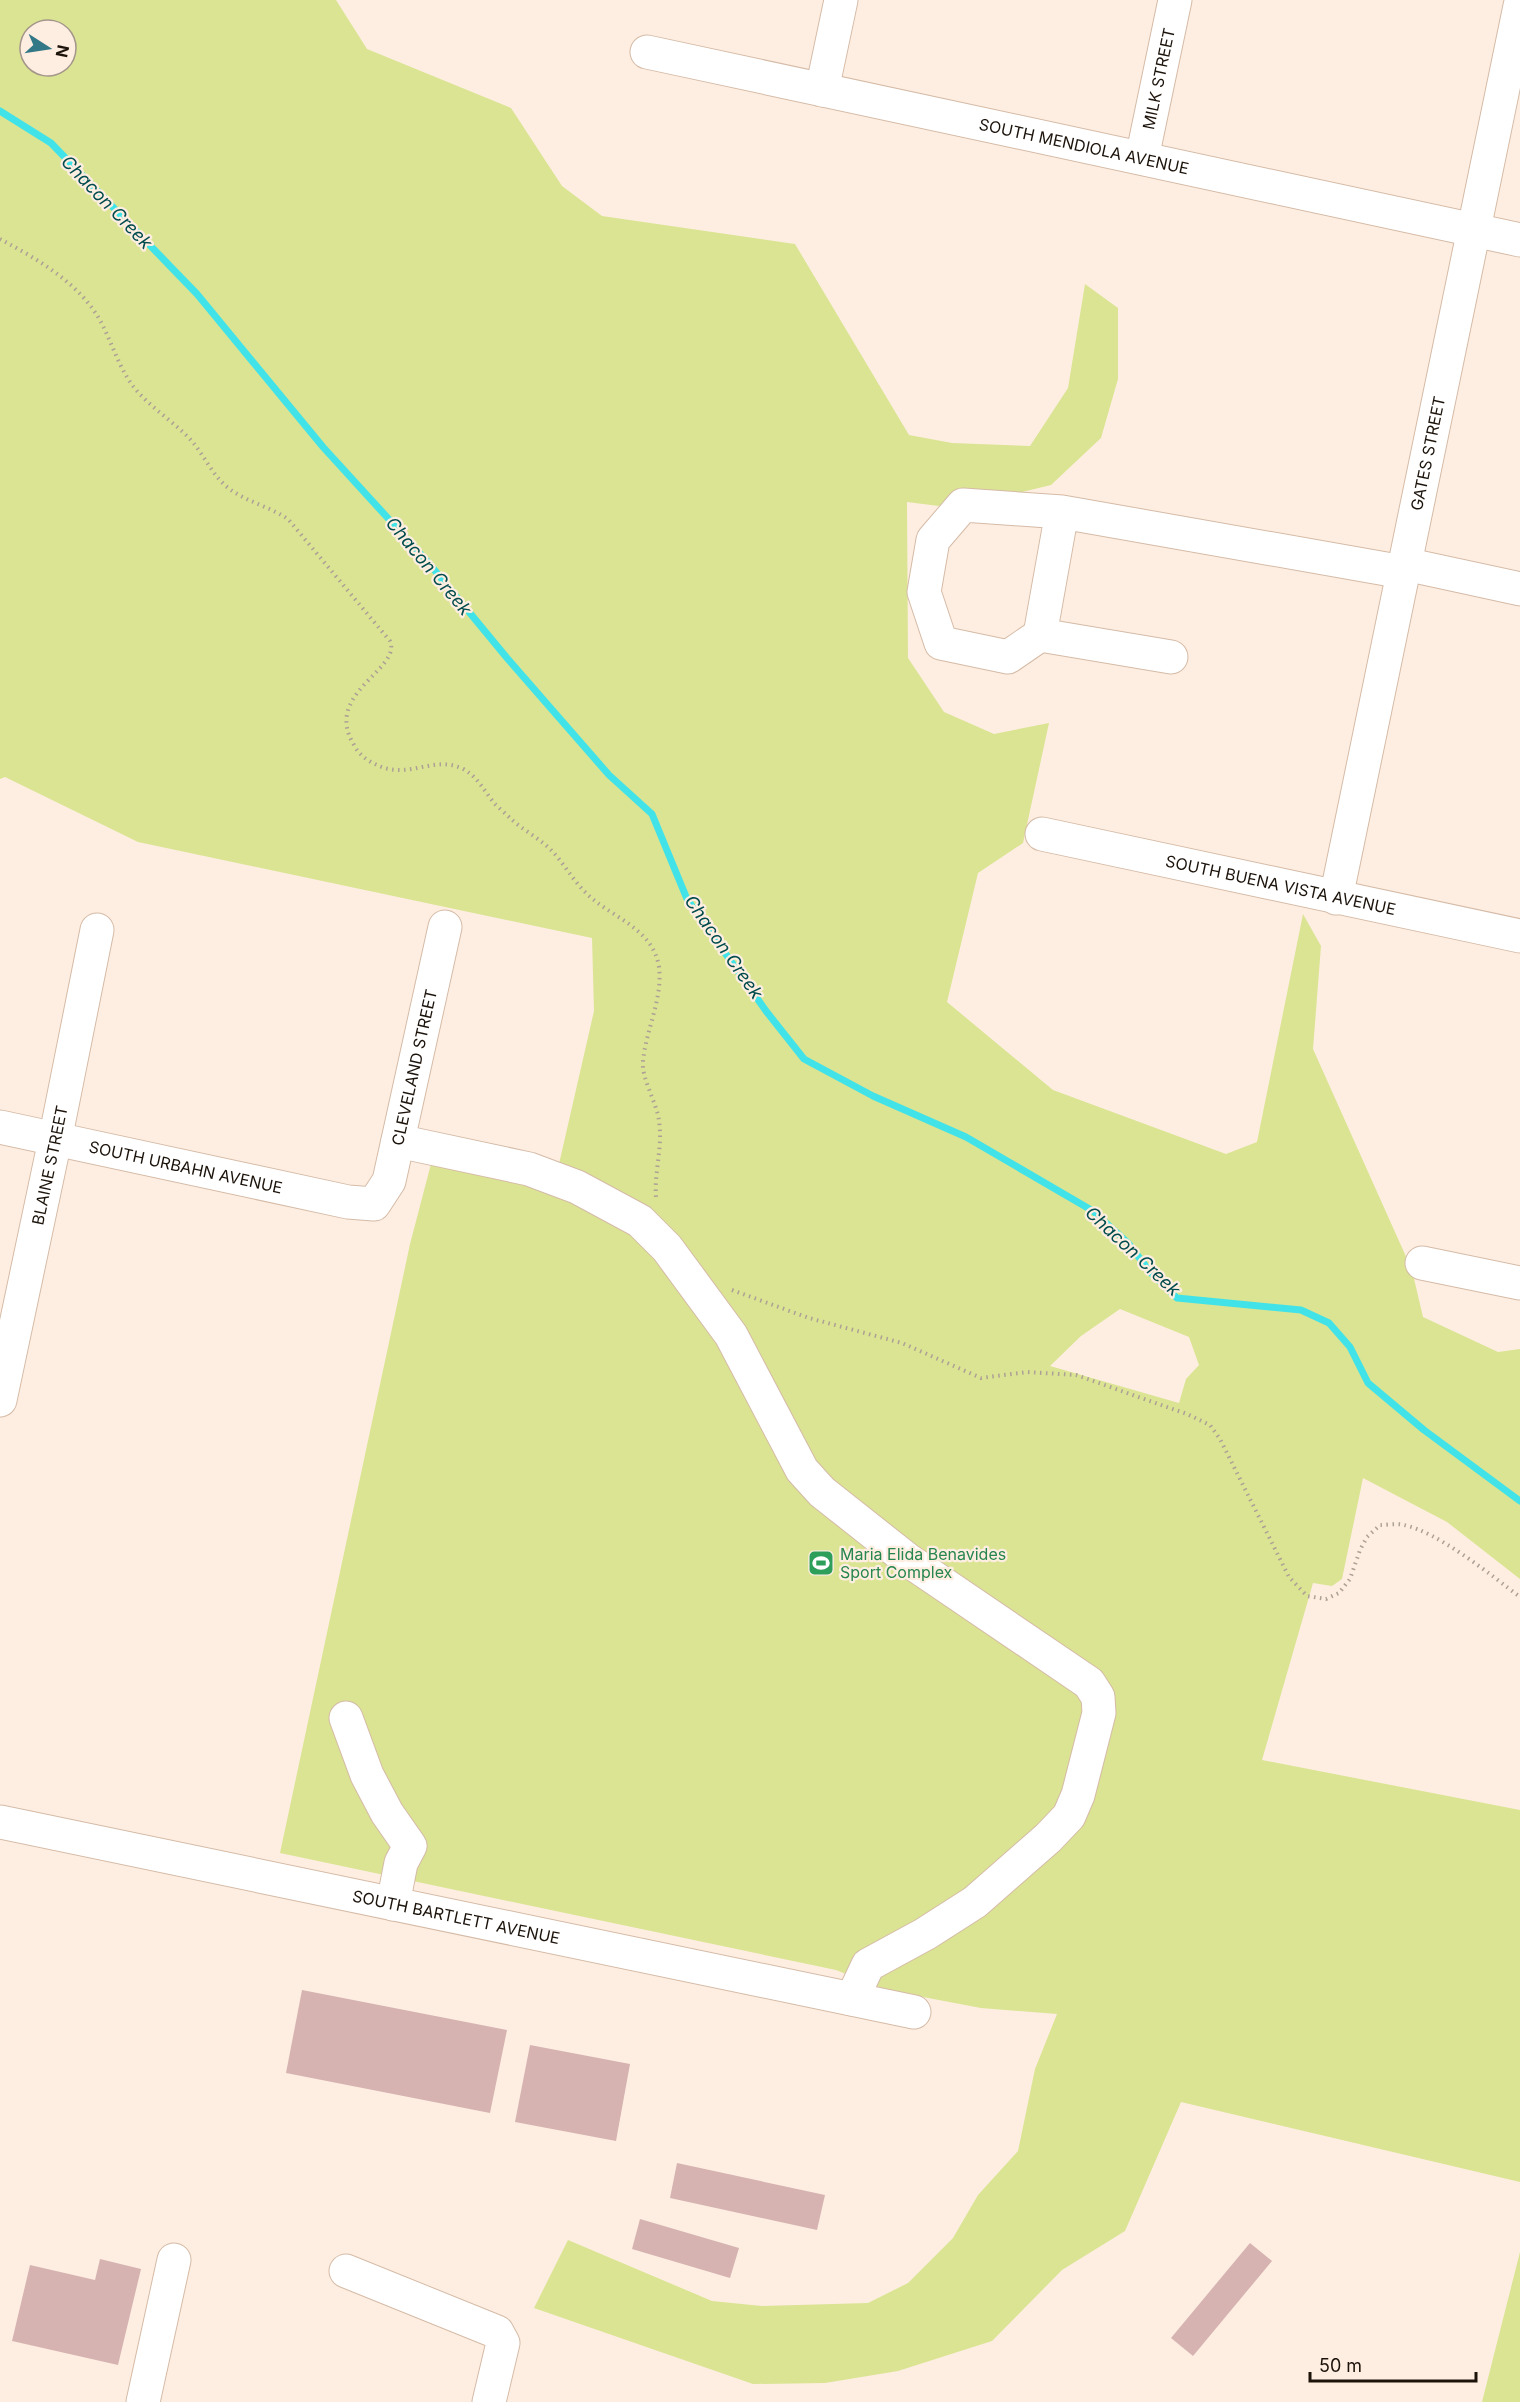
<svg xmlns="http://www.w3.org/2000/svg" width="1520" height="2402" viewBox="0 0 1520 2402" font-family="Inter,sans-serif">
<rect width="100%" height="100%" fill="#feeee1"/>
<g fill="#dae493" fill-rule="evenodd">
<path d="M0,0H336L367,49L511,108L562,186L602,216L795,244L909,435L952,443L1030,446L1068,388L1085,284L1118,308V379L1101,438L1051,485L955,508L907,502L908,658L944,712L994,734L1049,723L1023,843L978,873L947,1002L1053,1090L1226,1154L1257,1142L1303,914L1321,946L1313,1049L1412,1270L1423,1317L1498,1352L1520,1349V1579L1447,1522L1363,1478L1342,1579L1332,1586L1313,1583L1262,1760L1520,1810V2182L1181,2102L1125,2231L1062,2270L992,2341L898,2371L825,2383L753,2384L534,2308L568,2240L712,2301L762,2306L868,2303L908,2283L953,2238L978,2195L1018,2151L1035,2069L1057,2014L981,2008L886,1990L836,1970L280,1853L410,1244L437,1141L559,1164L594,1011L592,938L138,842L5,777L0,779ZM30,30H66V66H30ZM1120,1309L1189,1337L1199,1365L1186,1379L1179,1403L1050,1366L1081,1336Z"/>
<path d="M1520,2252V2402H1482Z"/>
</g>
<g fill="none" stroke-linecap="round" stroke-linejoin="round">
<path stroke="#42e3e8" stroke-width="7" d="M0,111L51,143L197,294L323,447L427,561L507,658L609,775L652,814L687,899L766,1011L804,1059L873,1096L966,1137L1093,1211L1128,1243L1151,1273L1177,1298L1301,1310L1329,1323L1350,1347L1368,1383L1424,1430L1520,1501"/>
</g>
<g fill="#d6b3b1">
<path d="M302,1990L507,2030L490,2113L286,2073Z"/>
<path d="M530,2045L630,2064L616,2141L515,2122Z"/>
<path d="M677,2163L825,2195L817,2230L670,2198Z"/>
<path d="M640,2219L739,2248L730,2278L632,2249Z"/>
<path d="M1250,2243L1272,2261L1193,2356L1171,2338Z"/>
<path d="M100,2259L141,2269L118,2365L12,2341L30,2265L95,2280Z"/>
</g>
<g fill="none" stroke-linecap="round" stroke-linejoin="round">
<g stroke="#d5bba7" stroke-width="35">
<g id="minor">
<path id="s1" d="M647,52L1520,240"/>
<path d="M822,90L841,0"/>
<path id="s2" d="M1142,158L1175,0"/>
<path d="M1062,512L1040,635L1008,657L941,643L924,592L933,540L963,505L1062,512L1403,572"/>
<path d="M1405,564L1520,589"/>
<path d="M1040,635L1171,657"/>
<path id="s3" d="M1042,834L1520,936"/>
<path id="s4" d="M1336,898L1520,6"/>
<path id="s5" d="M0,1127L348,1202L374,1204L389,1181L445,927"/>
<path d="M398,1141L529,1169L577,1187L640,1221L667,1248L731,1335L802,1470L822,1492L908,1560L1089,1683L1098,1697L1099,1713L1078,1795L1069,1816L1048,1838L975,1902L925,1934L868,1965L852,1999"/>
<path d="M1422,1263L1520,1283"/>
<path id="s6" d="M0,1400L55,1140L97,930"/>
<path d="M346,1718L367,1775L387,1813L410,1846L401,1863L393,1904"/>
<path id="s7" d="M0,1822L914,2012"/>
<path d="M346,2271L497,2332L503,2343L489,2402"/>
<path d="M143,2402L174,2260"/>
</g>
</g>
<g stroke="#ada095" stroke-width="4" stroke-dasharray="1.5 4.5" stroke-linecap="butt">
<path d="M0,239C39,260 83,285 103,326C114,348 121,373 137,391C152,408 172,421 188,437C204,453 212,477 231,490C248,502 270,507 288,519L390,641C402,670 322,693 354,745C358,753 365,759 373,763C407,782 431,755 461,768C477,775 484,791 495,804C500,809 506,814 511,819C523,830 539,838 551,850C563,862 572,879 585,892C609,917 653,927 659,967C663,998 646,1030 643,1061C641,1078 657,1103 659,1121C663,1147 654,1172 656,1198"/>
<path d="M732,1290L809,1318L902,1343L981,1378L1027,1372L1076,1375L1187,1414L1210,1425L1220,1439L1289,1577L1307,1596L1326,1599L1339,1593L1350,1579L1360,1550L1367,1537L1380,1525C1387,1525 1396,1523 1404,1525C1438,1532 1491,1575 1520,1597"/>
</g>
<use href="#minor" stroke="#fff" stroke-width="33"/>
</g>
<defs>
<g id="stadium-square" transform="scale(1.35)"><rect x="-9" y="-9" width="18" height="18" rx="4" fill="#2e9e5b" stroke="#feeee1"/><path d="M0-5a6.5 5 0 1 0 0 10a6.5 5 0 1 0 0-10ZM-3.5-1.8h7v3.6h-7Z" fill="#fff"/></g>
</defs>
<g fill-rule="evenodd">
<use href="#stadium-square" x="821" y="1563"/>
</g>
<g text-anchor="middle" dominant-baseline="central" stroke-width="4.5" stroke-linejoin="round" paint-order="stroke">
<g font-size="16" fill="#1c130b" stroke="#feeee1">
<text stroke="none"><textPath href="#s2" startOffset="81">MILK STREET</textPath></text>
<text stroke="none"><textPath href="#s1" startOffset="447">SOUTH MENDIOLA AVENUE</textPath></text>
<text stroke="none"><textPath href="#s4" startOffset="454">GATES STREET</textPath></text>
<text stroke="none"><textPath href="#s3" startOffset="244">SOUTH BUENA VISTA AVENUE</textPath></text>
<text stroke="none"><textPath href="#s5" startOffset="526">CLEVELAND STREET</textPath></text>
<text stroke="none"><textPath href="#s6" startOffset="240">BLAINE STREET</textPath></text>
<text stroke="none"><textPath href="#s5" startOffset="190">SOUTH URBAHN AVENUE</textPath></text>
<text stroke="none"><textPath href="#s7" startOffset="466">SOUTH BARTLETT AVENUE</textPath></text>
</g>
<g font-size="16" fill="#27864d" stroke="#feeee1" text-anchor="start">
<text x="840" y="1554">Maria Elida Benavides<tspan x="840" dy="18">Sport Complex</tspan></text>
</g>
<g font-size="18" font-style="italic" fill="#004b4d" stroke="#feeee1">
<text transform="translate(107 202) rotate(46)">Chacon Creek</text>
<text transform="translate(429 566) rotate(50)">Chacon Creek</text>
<text transform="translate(724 947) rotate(55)">Chacon Creek</text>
<text transform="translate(1133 1251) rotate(43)">Chacon Creek</text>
</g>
</g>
<g transform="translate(48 48) rotate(102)"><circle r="28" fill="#feeee1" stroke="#a4968b" stroke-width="1.5"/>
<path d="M0-4.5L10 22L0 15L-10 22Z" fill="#337886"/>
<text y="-9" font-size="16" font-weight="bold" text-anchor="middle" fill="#1c130b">N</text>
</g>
<path d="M1310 2372v9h166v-9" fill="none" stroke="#1c130b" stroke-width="3"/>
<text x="1319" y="2372" font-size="18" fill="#1c130b" stroke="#feeee1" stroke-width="4.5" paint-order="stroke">50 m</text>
</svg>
